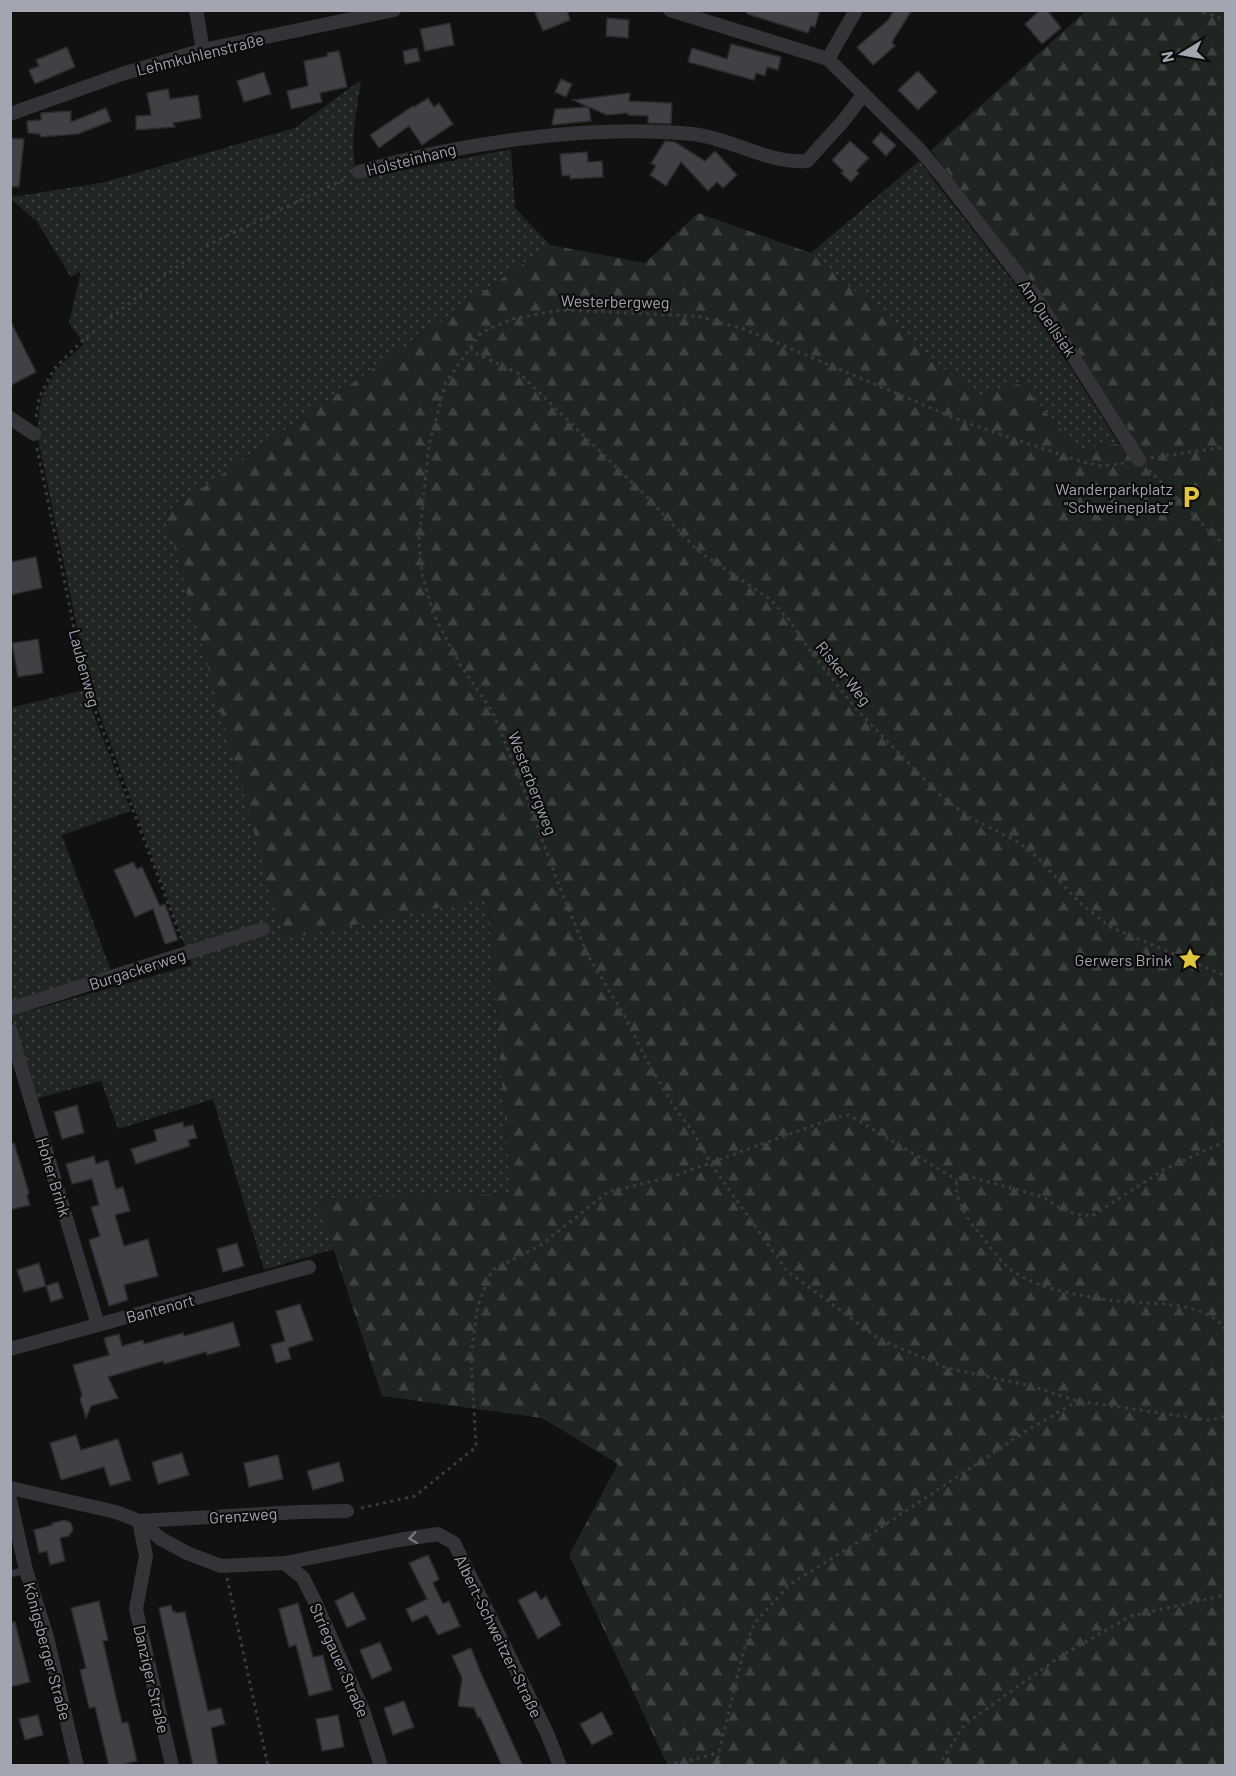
<svg xmlns="http://www.w3.org/2000/svg" width="1236" height="1776" viewBox="0 0 1236 1776" font-family="Barlow,sans-serif">
<defs>
<pattern id="grass-dots" width="8" height="8" patternUnits="userSpaceOnUse" patternTransform="scale(1.5)"><rect width="8" height="8" fill="#1f2621"/><path d="M2 2h.1M6 6h.1" fill="none" stroke="#3c423f" stroke-width="1.8" stroke-linecap="round"/></pattern>
<pattern id="forest-firs" width="22" height="20" patternUnits="userSpaceOnUse" patternTransform="scale(1.5)"><rect width="22" height="20" fill="#1f2621"/><path d="M5 1l3.5 6h-7zM16 11l3.5 6h-7z" fill="#3c423f"/></pattern>
</defs>
<rect width="100%" height="100%" fill="#111112"/>
<g fill="url(#grass-dots)">
<path d="M361,80C357,112 347,148 359,179L511,149L515,208L550,245L165,514L487,898L511,1194L318,1199L334,1249L264,1270L213,1099L118,1129L101,1081L35,1099L11,1016L192,965L89,685L37,434L41,399L56,370L84,344L69,323L81,271L71,277L37,222L11,199V197L101,183L295,128Z"/>
<path d="M919,161L1026,298L1119,444L1078,449L1021,383L976,397L811,253Z"/>
<path d="M84,690L131,811L62,835L111,971L10,1003V708Z"/>
</g>
<path fill="url(#forest-firs)" d="M1086,11H1225V1765L673,1766L665,1760L569,1555L618,1464L542,1418L382,1396L317,1199L511,1194L487,898L284,939L165,514L550,245L645,263L698,213L811,253L976,396L1021,383L1078,449L1119,444L1132,435L1037,289L931,150Z"/>
<g fill="#404045" stroke="#2b2b2e" stroke-width="1.5">
<path d="M534,10H567L570,20L543,31Z"/>
<path d="M747,10H820L815,27L811,26L808,33L747,14Z"/>
<path d="M894,10H912L892,42L895,46L873,65L857,47L888,20Z"/>
<path d="M1040,10H1047L1061,28L1042,44L1025,24Z"/>
<path d="M607,18L629,20L628,38L606,36Z"/>
<path d="M450,23L454,45L425,51L420,29Z"/>
<path d="M731,44L781,57L778,70L767,67L765,76L756,73L754,80L688,62L692,48L727,59Z"/>
<path d="M67,47L75,67L35,84L29,70L39,66L36,60Z"/>
<path d="M417,48L420,61L405,64L403,51Z"/>
<path d="M339,51L347,87L320,93L322,102L291,109L287,91L308,86L304,61L328,56L327,53Z"/>
<path d="M918,71L937,92L918,110L898,90Z"/>
<path d="M264,72L271,94L244,102L237,81Z"/>
<path d="M561,79L572,84L566,97L555,92Z"/>
<path d="M168,89L170,99L198,95L201,118L173,123L175,127L136,130V116L151,115L147,93Z"/>
<path d="M630,93L629,101L672,103L671,124L648,123V116L628,115V113L607,115L589,107L591,121L552,125L555,109L588,107L573,100Z"/>
<path d="M428,98L434,107L439,103L453,124L422,145L409,126L379,148L370,135L413,106L414,107Z"/>
<path d="M106,108L111,121L78,134L40,137V134L28,133L27,121L41,120V113L71,111V122Z"/>
<path d="M881,132L896,145L886,156L872,142Z"/>
<path d="M10,138L24,139L19,187H10Z"/>
<path d="M665,141L675,142L705,161L715,151L737,175L723,188L717,182L708,191L681,162L666,186L650,175L656,166L651,163Z"/>
<path d="M850,141L869,158L856,171L859,173L851,182L841,173L843,171L832,160Z"/>
<path d="M587,152L588,162L602,161L603,177L570,179V175L562,176L560,154Z"/>
<path d="M10,320L36,372L10,386Z"/>
<path d="M36,557L42,588L10,595V562Z"/>
<path d="M38,639L43,673L18,677L12,643Z"/>
<path d="M133,862L137,869L142,867L160,906L165,904L178,940L165,944L153,909L135,917L114,870Z"/>
<path d="M77,1105L84,1133L62,1139L54,1112Z"/>
<path d="M183,1122L184,1127L193,1125L197,1138L188,1140L190,1146L136,1164L131,1149L157,1141L154,1130Z"/>
<path d="M14,1143L29,1193L27,1196L30,1205L10,1210V1144Z"/>
<path d="M94,1156L96,1164L108,1160L116,1189L123,1187L130,1211L115,1215L124,1246L148,1239L158,1276L124,1285L128,1300L109,1306L89,1240L100,1236L91,1207L99,1205L92,1179L72,1184L66,1164Z"/>
<path d="M237,1243L244,1266L223,1272L217,1249Z"/>
<path d="M39,1263L46,1286L24,1292L17,1270Z"/>
<path d="M58,1282L63,1298L51,1302L46,1286Z"/>
<path d="M300,1304L313,1340L288,1348L291,1359L276,1363L271,1345L285,1341L276,1311Z"/>
<path d="M233,1322L240,1346L207,1355L206,1352L164,1364L163,1361L108,1377L118,1398L91,1406L86,1418L80,1399L82,1395L73,1365L109,1355L104,1338L119,1334L122,1346L143,1340L144,1344L183,1333L184,1336Z"/>
<path d="M76,1435L81,1450L118,1439L131,1480L110,1486L104,1467L61,1480L50,1443Z"/>
<path d="M182,1453L189,1475L158,1484L152,1462Z"/>
<path d="M278,1455L283,1479L249,1487L244,1463Z"/>
<path d="M339,1462L344,1481L313,1490L307,1471Z"/>
<path d="M65,1520L71,1523L73,1530L69,1536L60,1538L65,1561L50,1565L47,1551L39,1553L34,1530L52,1525V1523Z"/>
<path d="M428,1555L439,1579L433,1583L443,1604L449,1601L460,1626L438,1635L427,1615L412,1622L406,1609L427,1599L409,1563Z"/>
<path d="M536,1591L541,1600L546,1596L561,1625L538,1639L518,1600Z"/>
<path d="M353,1592L366,1619L347,1628L335,1601Z"/>
<path d="M99,1601L108,1640L103,1641L122,1723L128,1722L137,1761L116,1766H109L95,1707L89,1708L80,1670L86,1668L71,1608Z"/>
<path d="M298,1603L313,1657L323,1655L332,1690L309,1696L296,1645L289,1647L279,1609Z"/>
<path d="M171,1605L173,1612L175,1611L176,1613L185,1612L208,1711L221,1708L225,1724L211,1728L218,1766H193L159,1608Z"/>
<path d="M10,1622H15L30,1682L10,1687Z"/>
<path d="M380,1642L392,1670L372,1679L360,1650Z"/>
<path d="M471,1648L480,1671L523,1766H502L480,1717L478,1718L474,1708L458,1706L462,1678L452,1656Z"/>
<path d="M404,1701L414,1727L393,1735L384,1708Z"/>
<path d="M602,1712L613,1734L592,1745L580,1724Z"/>
<path d="M38,1715L43,1735L25,1740L19,1719Z"/>
<path d="M338,1715L344,1747L322,1751L316,1719Z"/>
</g>
<g fill="none" stroke-linecap="round" stroke-linejoin="round">
<g stroke="#3a3b3f" stroke-width="3" stroke-dasharray="3 4.5" stroke-linecap="butt">
<path d="M1196,10L1226,20"/>
<path d="M471,348L473,352L520,374L645,495L698,551L770,599L790,621L809,649L855,708L942,797L971,818L1018,842L1037,857L1079,902L1110,927L1226,976"/>
<path d="M36,417L39,398L54,369L83,340L161,278L210,244L347,178"/>
<path d="M37,448L86,686L182,940"/>
<path d="M1151,458L1226,447"/>
<path d="M1124,463L1102,466L1083,462L964,422L744,329L698,316L560,310L512,319L481,333L446,382L429,445L419,541L422,574L433,613L459,663L492,711L518,774L558,883L587,954L623,1013L647,1061L673,1105L693,1132L711,1164L787,1271L879,1339L947,1368L1032,1386L1077,1401L1194,1418L1210,1420L1226,1416"/>
<path d="M1149,470L1213,535L1226,545"/>
<path d="M1226,1141L1163,1170L1092,1216L1076,1214L1060,1208L1043,1197L964,1175L957,1180C953,1198 968,1220 979,1233C990,1246 1002,1265 1017,1274C1041,1289 1081,1296 1109,1300C1144,1305 1203,1298 1226,1330"/>
<path d="M361,1508L415,1496L476,1447L471,1354L478,1305L492,1270L541,1245L608,1192L674,1176L834,1118L849,1115L957,1180"/>
<path d="M227,1578L268,1766"/>
<path d="M660,1766L696,1759L719,1752"/>
<path d="M717,1766L719,1752L744,1649L754,1624L789,1585L871,1534L1026,1431L1077,1401"/>
<path d="M938,1766L965,1724L1061,1656L1131,1616L1226,1595"/>
</g>
<path stroke="#343438" stroke-width="7" d="M10,1574L26,1570"/>
<g stroke="#343438" stroke-width="14">
<path d="M196,10L203,50"/>
<path d="M670,10L828,59L919,149L941,175L1034,295L1139,460"/>
<path d="M828,59L856,10"/>
<path d="M10,114L122,74L203,50L394,10"/>
<path d="M359,172C460,143 587,124 692,134C731,138 768,164 807,161L844,120L863,95"/>
<path d="M10,418L34,434"/>
<path d="M10,1009L263,929"/>
<path d="M10,1030L98,1325"/>
<path d="M10,1349L309,1267"/>
<path d="M10,1488L116,1512L139,1521L161,1539L187,1553L221,1566L285,1563L399,1540L438,1534L454,1543L547,1733L560,1766"/>
<path d="M10,1500L26,1570L47,1637L77,1766"/>
<path d="M285,1563L303,1578L317,1606L363,1710L381,1766"/>
<path d="M172,1766L136,1609L146,1556L139,1521L300,1512L347,1511"/>
</g>
</g>
<defs><path id="oneway-chevron" d="M-2-3.5L2.5 0L-2 3.5" fill="none" stroke-width="1.6" stroke-linecap="round" stroke-linejoin="round" transform="scale(1.5)"/></defs>
<use stroke="#777881" href="#oneway-chevron" transform="translate(413 1538) rotate(172)"/>
<defs>
<g id="parking-bare" transform="scale(1.8)"><path d="M-3.5-5.5H1a3.5 3.5 0 0 1 0 7H-1V5.5H-3.5ZM-1-3.4V-.6H.8a1.4 1.4 0 0 0 0-2.8Z" fill="#dfc43c" stroke="#0c0c0d" stroke-width="2.5" paint-order="stroke"/></g>
<g id="sight-bare" transform="scale(1.8)"><path d="M0-6L1.8-2.2L6-1.7L2.9 1.2L3.7 5.4L0 3.3L-3.7 5.4L-2.9 1.2L-6-1.7L-1.8-2.2Z" fill="#dfc43c" stroke="#0c0c0d" stroke-width="2.5" paint-order="stroke"/></g>
</defs>
<g fill-rule="evenodd">
<use href="#parking-bare" x="1191" y="497"/>
<use href="#sight-bare" x="1190" y="959"/>
</g>
<g text-anchor="middle" dominant-baseline="central" stroke-width="4.5" stroke-linejoin="round" paint-order="stroke">
<g font-size="16" fill="#a3a5b1" stroke="#0c0c0d">
<text transform="translate(200 54) rotate(-14)">Lehmkuhlenstraße</text>
<text transform="translate(411 159) rotate(-14)">Holsteinhang</text>
<text transform="translate(615 301) rotate(1)">Westerbergweg</text>
<text transform="translate(1048 318) rotate(56)">Am Quellsiek</text>
<text transform="translate(85 668) rotate(75)">Laubenweg</text>
<text transform="translate(844 673) rotate(51)">Risker Weg</text>
<text transform="translate(533 783) rotate(69)">Westerbergweg</text>
<text transform="translate(137 969) rotate(-18)">Burgackerweg</text>
<text transform="translate(54 1177) rotate(73)">Hoher Brink</text>
<text transform="translate(160 1308) rotate(-15)">Bantenort</text>
<text transform="translate(243 1515) rotate(-4)">Grenzweg</text>
<text transform="translate(499 1636) rotate(64)">Albert-Schweitzer-Straße</text>
<text transform="translate(48 1651) rotate(75)">Königsberger Straße</text>
<text transform="translate(340 1660) rotate(66)">Striegauer Straße</text>
<text transform="translate(152 1679) rotate(77)">Danziger Straße</text>
</g>
<g font-size="16" fill="#a3a5b1" stroke="#0c0c0d" text-anchor="end">
<text x="1173" y="488">Wanderparkplatz<tspan x="1173" dy="18">"Schweineplatz"</tspan></text>
<text x="1172" y="959">Gerwers Brink</text>
</g>
</g>
<rect width="1236" height="1776" fill="none" stroke="#a3a5b1" stroke-width="24"/>
<g transform="translate(1182 54) rotate(259)" stroke="#0c0c0d" stroke-width="4.5" paint-order="stroke">
<path d="M0-4.5L10 22L0 15L-10 22Z" fill="#a3a5b1"/>
<text y="-9" font-size="16" font-weight="bold" text-anchor="middle" fill="#a3a5b1">N</text>
</g>
</svg>
